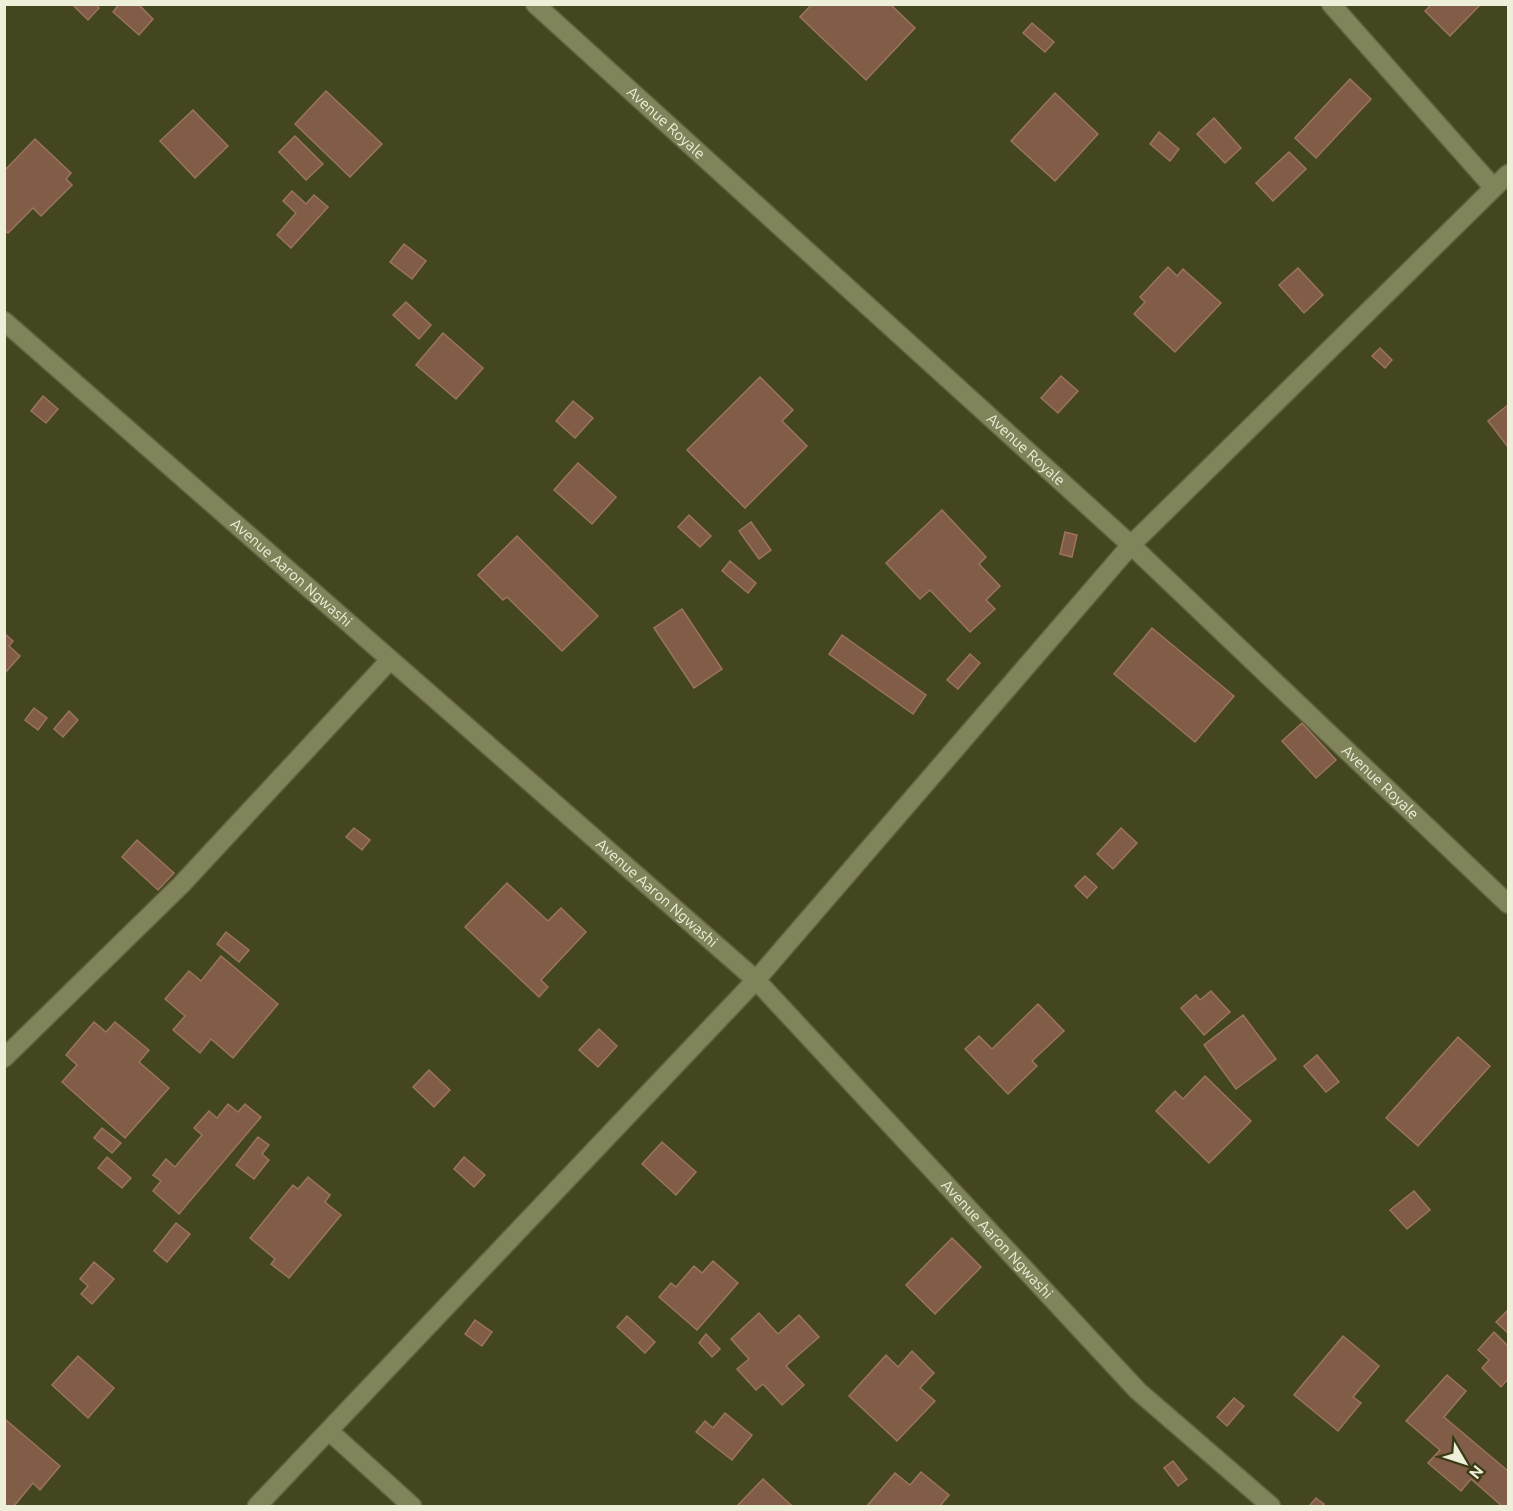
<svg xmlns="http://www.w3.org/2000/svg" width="1513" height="1511" font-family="Ubuntu,sans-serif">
	<rect width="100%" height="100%" fill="#44461f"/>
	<!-- building -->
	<g fill="#815d47" stroke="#9a745e" stroke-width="1.5">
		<polygon points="72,4 96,4 99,8 88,20"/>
		<polygon points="119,4 138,4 153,19 139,35 113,12"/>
		<polygon points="812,4 890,4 915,28 866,80 800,17"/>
		<polygon points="1432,4 1477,4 1479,6 1450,36 1425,11"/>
		<polygon points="1032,23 1054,42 1045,52 1023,33"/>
		<polygon points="1350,79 1371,99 1316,158 1295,138"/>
		<polygon points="326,91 382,144 350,177 295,124"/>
		<polygon points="1055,93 1098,134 1055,181 1011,141"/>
		<polygon points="193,110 228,146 195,178 160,141"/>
		<polygon points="1214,118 1241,148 1225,163 1197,134"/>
		<polygon points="1159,132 1179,149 1170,161 1150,144"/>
		<polygon points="295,136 323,164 306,180 279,152"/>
		<polygon points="35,139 71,173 66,179 72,185 41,216 33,208 8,233 4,230 4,171"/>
		<polygon points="1289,152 1306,169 1273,201 1256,183"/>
		<polygon points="292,191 306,204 314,195 328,207 291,248 277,235 296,213 283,201"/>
		<polygon points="404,244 426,261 412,279 390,262"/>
		<polygon points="1168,267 1177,276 1183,269 1221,303 1175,352 1134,314 1145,302 1140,297"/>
		<polygon points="1298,268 1323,295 1304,313 1279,285"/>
		<polygon points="406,302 431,325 419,339 393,315"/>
		<polygon points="443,333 483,368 456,399 416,365"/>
		<polygon points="1380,348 1392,360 1385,368 1372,356"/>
		<polygon points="1061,376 1078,391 1058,413 1041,398"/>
		<polygon points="760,377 793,410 782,421 807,446 745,508 687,450"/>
		<polygon points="43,396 58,409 46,423 31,411"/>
		<polygon points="573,401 593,418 575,438 556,421"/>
		<polygon points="1508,405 1508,447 1488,421"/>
		<polygon points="578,463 616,497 592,524 554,490"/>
		<polygon points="942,510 986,557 979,564 1000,586 986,600 995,609 970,632 930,590 920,599 886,563"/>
		<polygon points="689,515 711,536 700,547 678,527"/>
		<polygon points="751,522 771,550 759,559 739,531"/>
		<polygon points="1065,532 1077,535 1072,557 1060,554"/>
		<polygon points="517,536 598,616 562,651 507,597 503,600 478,575"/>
		<polygon points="730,561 756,583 748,593 722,571"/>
		<polygon points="682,609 722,669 694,688 654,628"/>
		<polygon points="1152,628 1234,696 1195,742 1114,674"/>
		<polygon points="4,633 13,641 9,646 20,656 4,674"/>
		<polygon points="842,635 926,695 913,714 829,654"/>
		<polygon points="970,654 980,663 958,689 947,680"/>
		<polygon points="34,708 47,718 38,730 25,720"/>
		<polygon points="69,711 78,720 63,737 54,729"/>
		<polygon points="1302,723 1336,760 1316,778 1282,741"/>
		<polygon points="354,828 370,840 362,850 346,837"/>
		<polygon points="1121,828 1137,843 1113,869 1097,854"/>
		<polygon points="137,840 174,873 158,890 122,857"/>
		<polygon points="1085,876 1097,887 1087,898 1075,886"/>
		<polygon points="507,883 548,921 561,908 586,932 541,980 548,987 539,997 465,927"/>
		<polygon points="226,932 249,950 239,962 217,944"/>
		<polygon points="221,956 278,1004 233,1058 211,1039 200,1053 173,1030 185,1016 165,999 189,971 201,981"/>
		<polygon points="1211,991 1230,1012 1204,1035 1181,1008 1196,995 1200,1000"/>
		<polygon points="1038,1004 1064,1031 1032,1061 1037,1066 1008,1094 965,1049 979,1036 992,1049"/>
		<polygon points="1243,1015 1276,1059 1236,1089 1204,1045"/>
		<polygon points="94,1022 106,1032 115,1022 149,1050 139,1062 169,1088 125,1138 62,1082 77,1065 66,1055"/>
		<polygon points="599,1029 617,1046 598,1067 579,1050"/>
		<polygon points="1458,1037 1490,1066 1418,1146 1386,1118"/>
		<polygon points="1317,1055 1339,1082 1326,1092 1304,1066"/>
		<polygon points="429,1070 450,1090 434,1107 413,1087"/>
		<polygon points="1205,1076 1251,1121 1209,1163 1156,1111 1175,1091 1183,1099"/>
		<polygon points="228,1104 238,1112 245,1104 261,1117 179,1214 153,1191 161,1181 153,1175 166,1159 175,1167 202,1135 194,1128 209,1111 217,1118"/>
		<polygon points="102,1128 121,1143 112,1153 94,1138"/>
		<polygon points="258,1137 269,1145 262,1154 269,1160 254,1179 236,1165"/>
		<polygon points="662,1142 696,1172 676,1195 642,1164"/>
		<polygon points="107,1157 131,1178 122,1188 98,1168"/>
		<polygon points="464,1157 485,1175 474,1187 454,1169"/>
		<polygon points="308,1177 330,1195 325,1202 341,1215 289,1278 271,1264 275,1259 250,1238 293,1185 298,1189"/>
		<polygon points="1414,1191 1430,1210 1407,1229 1390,1210"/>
		<polygon points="176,1223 190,1234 167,1262 154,1251"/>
		<polygon points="952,1238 981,1267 935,1314 906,1285"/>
		<polygon points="713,1261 738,1283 697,1330 659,1297 671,1283 676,1287 694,1266 702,1273"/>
		<polygon points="94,1262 114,1279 92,1304 81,1294 88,1286 80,1279"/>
		<polygon points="1507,1311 1508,1312 1508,1333 1496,1322"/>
		<polygon points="759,1313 778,1334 799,1315 819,1337 786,1366 804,1385 782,1405 763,1384 756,1390 737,1369 749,1359 731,1339"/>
		<polygon points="627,1316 655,1342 645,1353 617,1327"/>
		<polygon points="475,1320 492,1332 482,1346 465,1334"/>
		<polygon points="1494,1332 1508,1346 1508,1379 1501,1387 1482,1368 1489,1360 1478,1350"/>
		<polygon points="706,1334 720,1349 712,1357 699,1343"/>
		<polygon points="1343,1336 1379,1366 1353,1397 1361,1403 1338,1431 1294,1395"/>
		<polygon points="912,1351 934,1373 920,1388 935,1401 897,1441 849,1396 886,1355 898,1367"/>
		<polygon points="78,1356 114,1388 88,1418 52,1385"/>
		<polygon points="1447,1375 1466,1391 1444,1417 1508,1471 1508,1506 1502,1506 1471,1479 1461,1491 1428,1463 1440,1450 1406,1421"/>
		<polygon points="1234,1398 1244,1406 1227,1426 1217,1417"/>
		<polygon points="725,1413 752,1435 732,1460 696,1432 705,1421 713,1428"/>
		<polygon points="6,1420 60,1466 40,1490 33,1483 14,1506 4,1506 4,1422"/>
		<polygon points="1173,1461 1187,1479 1178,1486 1164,1468"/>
		<polygon points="921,1472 949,1495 940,1506 867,1506 895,1473 910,1485"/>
		<polygon points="763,1479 792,1506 737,1506"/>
		<polygon points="1316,1498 1324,1504 1322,1506 1309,1506"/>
	</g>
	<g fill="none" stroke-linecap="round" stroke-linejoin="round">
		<defs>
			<g id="minor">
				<path id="s1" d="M535,4L1131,545L1508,904"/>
				<polyline points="1331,4 1493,187"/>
				<path id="s2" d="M4,321L756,980L1138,1391L1271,1506"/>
				<polyline points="4,1058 181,885 390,660"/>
				<polyline points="329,1431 412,1506"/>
				<polyline points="257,1506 756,980 1131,545 1508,174"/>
			</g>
		</defs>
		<!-- minor casing -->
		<use href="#minor" stroke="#61633f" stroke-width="21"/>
		<!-- minor -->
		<use href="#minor" stroke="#81845b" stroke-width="18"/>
	</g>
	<g text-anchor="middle" stroke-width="5" stroke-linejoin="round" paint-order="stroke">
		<!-- street labels -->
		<g font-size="15" fill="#edefd9" stroke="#3a3b14">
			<text dy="5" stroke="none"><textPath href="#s1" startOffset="177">Avenue Royale</textPath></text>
			<text dy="5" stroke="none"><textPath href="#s1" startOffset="663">Avenue Royale</textPath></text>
			<text dy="5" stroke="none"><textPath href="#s2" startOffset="382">Avenue Aaron Ngwashi</textPath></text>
			<text dy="5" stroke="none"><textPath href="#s1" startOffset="1149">Avenue Royale</textPath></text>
			<text dy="5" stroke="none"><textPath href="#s2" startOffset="868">Avenue Aaron Ngwashi</textPath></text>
			<text dy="5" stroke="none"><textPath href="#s2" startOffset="1354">Avenue Aaron Ngwashi</textPath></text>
		</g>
	</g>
	<!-- border -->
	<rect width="1513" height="1511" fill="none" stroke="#edefd9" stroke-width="12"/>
	<!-- north arrow -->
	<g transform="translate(1465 1463) rotate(129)" stroke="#3a3b14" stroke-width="4.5" paint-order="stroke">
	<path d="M0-4.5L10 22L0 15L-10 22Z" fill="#edefd9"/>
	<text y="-9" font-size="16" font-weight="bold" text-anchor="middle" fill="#edefd9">N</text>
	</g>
</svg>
